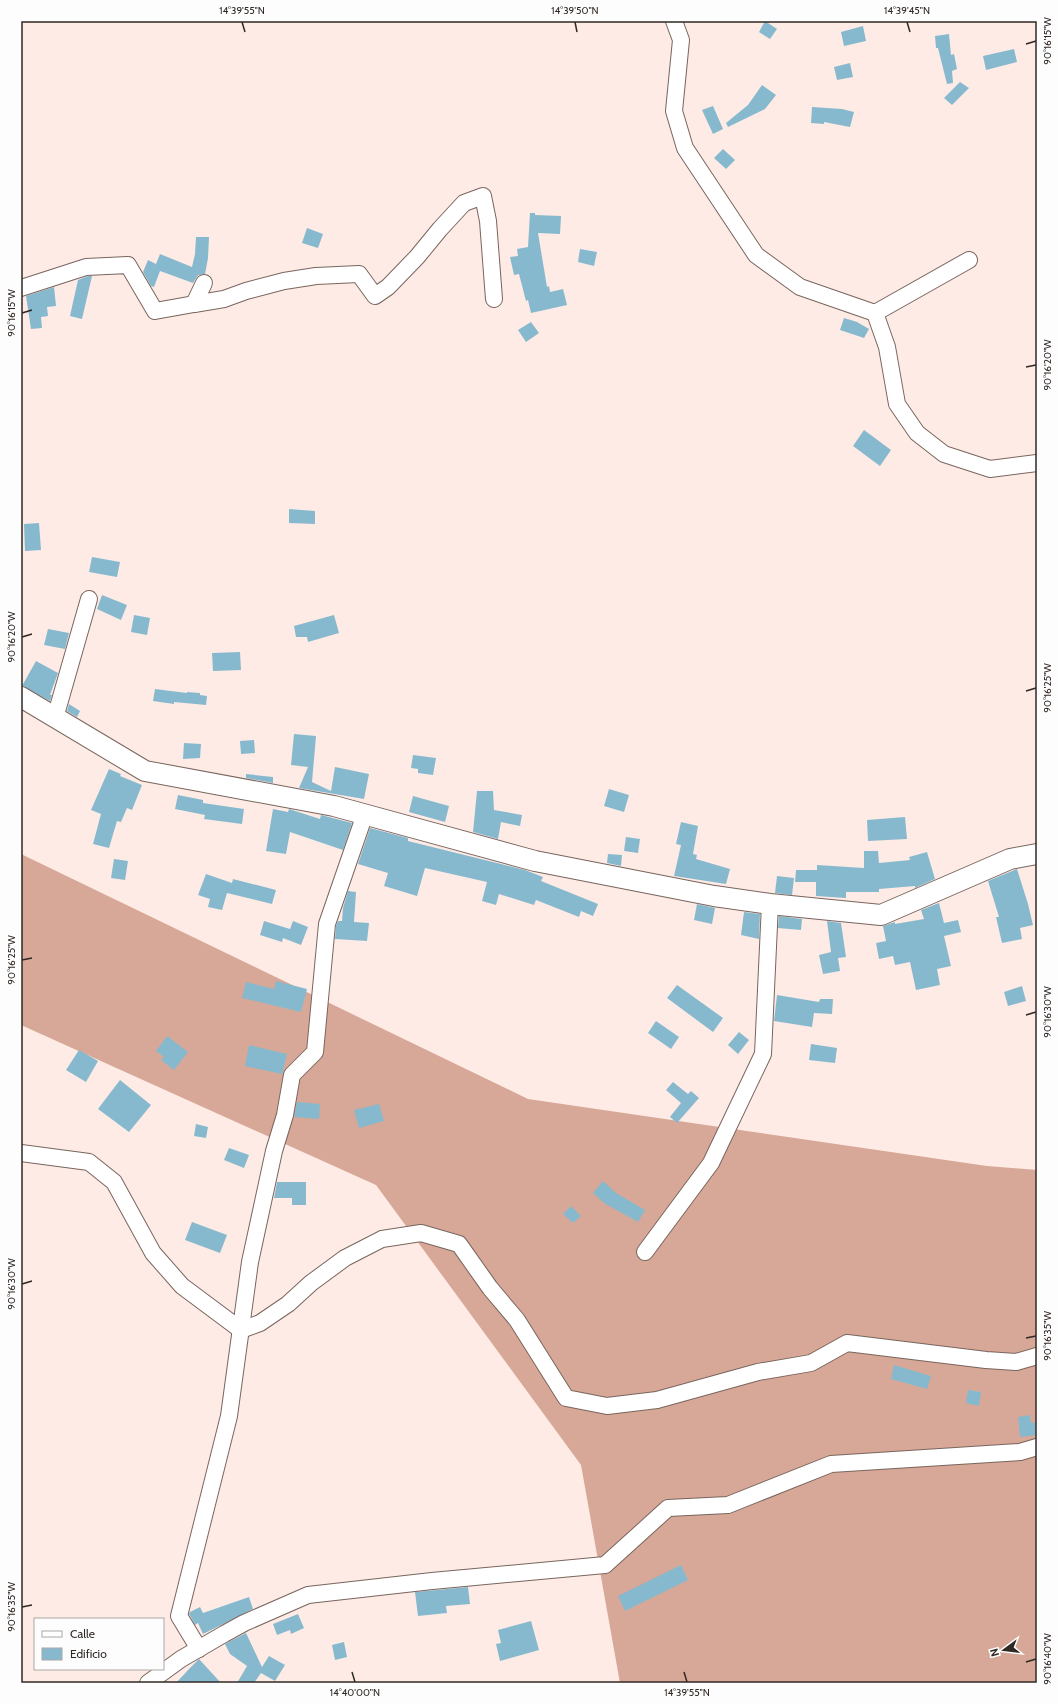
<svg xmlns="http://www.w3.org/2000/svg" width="1058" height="1704" font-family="Cabin,sans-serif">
	<rect width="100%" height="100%" fill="#feebe5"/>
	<!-- forest -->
	<polygon fill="#d7a897" points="21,854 528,1099 987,1166 1037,1170 1037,1683 620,1683 581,1465 376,1185 21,1025"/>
	<!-- building -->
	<g fill="#87b9ce">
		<polygon points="765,21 777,29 770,39 759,32"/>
		<polygon points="863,26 866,41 844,46 841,32"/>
		<polygon points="949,34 951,55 954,54 957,69 952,71 953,83 947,84 938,48 936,48 935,36"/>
		<polygon points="1014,49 1017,62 986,70 983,56"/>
		<polygon points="850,63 853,77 837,80 834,67"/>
		<polygon points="960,82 969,88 952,105 944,98"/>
		<polygon points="762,85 776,95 765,109 728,127 726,123 748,105"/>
		<polygon points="713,106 723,129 713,134 702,110"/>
		<polygon points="812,107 842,109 854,112 850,127 824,122 824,124 811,123"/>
		<polygon points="723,149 735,160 726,169 714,158"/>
		<polygon points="530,213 535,213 535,215 561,216 560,234 538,233 547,287 549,286 550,292 563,289 567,305 531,313 528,300 526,301 519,274 514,275 510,257 518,256 517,249 528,247"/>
		<polygon points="307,228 323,234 318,248 302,243"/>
		<polygon points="196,237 209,237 208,258 205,274 198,275 193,283 160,271 154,287 151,286 143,272 148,260 156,264 160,254 192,267 195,254"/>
		<polygon points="580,249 597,252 594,266 578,262"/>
		<polygon points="88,276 92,276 82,319 70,316 78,280"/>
		<polygon points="54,287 56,306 47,307 48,316 41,317 42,328 31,329 26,296"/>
		<polygon points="844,318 857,322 869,329 864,338 840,330"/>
		<polygon points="531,322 539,333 526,342 518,330"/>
		<polygon points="864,430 891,450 880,466 853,446"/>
		<polygon points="289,509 315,511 315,524 289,523"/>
		<polygon points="39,523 41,550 25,551 24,524"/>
		<polygon points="92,557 120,562 117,577 89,572"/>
		<polygon points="102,595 127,605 121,620 97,609"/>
		<polygon points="134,615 150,618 147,635 131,632"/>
		<polygon points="334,615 339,633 308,642 307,637 296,637 294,626"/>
		<polygon points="48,629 69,633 65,649 44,645"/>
		<polygon points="240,652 241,670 213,671 212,653"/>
		<polygon points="36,661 58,673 50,695 52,695 50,701 22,686"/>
		<polygon points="155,689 187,693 187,692 200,693 200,695 207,696 206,705 174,702 174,704 153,701"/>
		<polygon points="69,704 80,711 77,717 67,711"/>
		<polygon points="294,734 316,736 312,782 331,791 335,767 369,774 364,799 299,788 308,767 291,765"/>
		<polygon points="254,740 255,753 241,754 240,741"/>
		<polygon points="184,743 201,744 200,758 183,759"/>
		<polygon points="413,755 436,758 433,775 418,773 418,769 411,768"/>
		<polygon points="109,769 121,774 120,776 142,785 132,810 127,808 121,822 117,821 109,848 93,844 101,814 91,810"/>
		<polygon points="246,774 273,777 273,783 246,778"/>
		<polygon points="609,789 629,795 624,812 604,806"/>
		<polygon points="477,791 493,791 494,810 522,815 520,826 501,822 498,839 473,832"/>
		<polygon points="178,795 203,800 203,803 244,809 242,824 204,819 205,815 175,809"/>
		<polygon points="413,796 449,806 445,822 409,812"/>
		<polygon points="273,809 288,812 289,809 320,819 321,815 352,823 343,850 290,832 286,854 266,851"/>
		<polygon points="905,817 907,839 868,841 867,820"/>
		<polygon points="681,822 698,826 693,854 697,855 696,859 730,869 726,884 674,876 681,845 676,844"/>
		<polygon points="370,828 408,838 408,841 525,870 543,877 541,881 598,904 593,916 581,911 579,917 536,900 534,905 499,894 496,905 482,901 487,882 425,868 417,896 384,886 388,873 358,864"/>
		<polygon points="626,837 640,839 638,853 624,851"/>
		<polygon points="864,851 878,851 879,863 910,860 909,857 927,852 935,879 915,888 915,886 879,889 879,892 846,892 846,898 816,896 816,882 795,882 796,870 817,870 817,865 864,868"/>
		<polygon points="608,854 622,855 621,866 607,863"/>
		<polygon points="114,859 128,861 125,880 111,878"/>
		<polygon points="1017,869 1028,904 1033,925 1020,928 1022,939 1002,943 996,917 999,917 988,881"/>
		<polygon points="206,874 232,883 233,879 276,890 272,904 227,893 222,910 208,907 210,899 198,895"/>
		<polygon points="777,876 794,878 792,895 775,893"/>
		<polygon points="348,891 356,892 354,922 369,923 367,941 335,939 336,926 338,921 342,921 343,908"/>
		<polygon points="939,903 944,923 958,920 961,932 944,936 951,966 937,969 940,985 916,990 910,962 895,965 893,956 879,959 876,943 886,941 883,926 895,922 895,924 924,919 921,910"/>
		<polygon points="697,904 715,908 712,924 694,920"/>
		<polygon points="744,912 760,914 759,939 741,935"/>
		<polygon points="779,916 802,919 801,930 778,928"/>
		<polygon points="264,921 290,929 293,921 308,927 301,945 283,938 282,942 260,935"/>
		<polygon points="827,921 841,923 846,957 838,958 840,971 823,974 819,955 831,952"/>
		<polygon points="276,981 307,989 301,1012 242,998 246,982 274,989"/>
		<polygon points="677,985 723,1018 713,1032 667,998"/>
		<polygon points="1022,986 1026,1001 1008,1006 1004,992"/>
		<polygon points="777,995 819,1002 820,999 833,999 832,1014 814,1013 812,1027 774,1021"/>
		<polygon points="656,1021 679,1037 671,1049 648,1033"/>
		<polygon points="739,1032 749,1040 738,1054 728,1045"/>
		<polygon points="167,1036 188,1052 174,1070 161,1060 164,1057 156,1051"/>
		<polygon points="811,1044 837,1048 835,1063 809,1060"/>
		<polygon points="249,1045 287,1054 282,1074 245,1066"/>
		<polygon points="79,1050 98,1061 86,1082 66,1070"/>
		<polygon points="120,1080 151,1105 129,1132 98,1109"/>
		<polygon points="673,1082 688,1094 691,1091 699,1098 677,1123 670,1117 681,1103 666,1090"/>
		<polygon points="297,1102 320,1104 319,1119 294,1117"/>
		<polygon points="379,1104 384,1121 359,1128 354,1110"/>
		<polygon points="196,1124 208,1127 206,1138 194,1136"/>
		<polygon points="229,1148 249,1155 244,1168 224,1160"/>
		<polygon points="603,1181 616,1193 645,1210 638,1222 604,1203 593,1193"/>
		<polygon points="277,1182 306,1182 306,1205 292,1205 292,1198 274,1198"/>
		<polygon points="571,1206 581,1216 573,1223 563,1214"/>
		<polygon points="192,1222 227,1235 220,1253 185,1240"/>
		<polygon points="894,1365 931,1376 927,1389 891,1379"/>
		<polygon points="968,1390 981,1392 979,1406 966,1403"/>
		<polygon points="1030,1415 1031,1423 1037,1422 1037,1435 1020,1437 1018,1417"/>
		<polygon points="681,1565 688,1580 625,1611 618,1596"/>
		<polygon points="468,1587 470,1604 446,1606 447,1613 418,1616 415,1592"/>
		<polygon points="249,1597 253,1609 203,1634 198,1623 195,1625 189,1614 190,1612 200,1607 203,1613"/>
		<polygon points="298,1614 304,1628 291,1634 290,1630 277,1635 273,1624"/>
		<polygon points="531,1621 539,1650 500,1661 496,1644 501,1643 498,1630"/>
		<polygon points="246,1633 262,1667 269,1656 285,1665 275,1681 261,1673 254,1683 237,1683 247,1666 230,1654 225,1644"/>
		<polygon points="344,1642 347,1657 335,1660 332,1645"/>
		<polygon points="199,1659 221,1683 176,1683 189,1669"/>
	</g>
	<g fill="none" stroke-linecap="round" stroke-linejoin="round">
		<defs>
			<g id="minor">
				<polyline points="674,21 681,40 674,111 685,148 756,255 800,287 875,313 887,347 897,404 917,433 944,454 990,469 1037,463"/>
				<polyline points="21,288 86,267 128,265 155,311 194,304 204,283"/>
				<polyline points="194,304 224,299 246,291 284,281 316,276 359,274 375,296 388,287 417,257 440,229 464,203 483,196 488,221 494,299"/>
				<polyline points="875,313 969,260"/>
				<polyline points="55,718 89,599"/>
				<polyline points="21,1153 89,1162 114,1182 153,1253 182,1286 241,1330 260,1323 288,1304 311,1283 345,1258 382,1239 421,1233 459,1244 490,1288 517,1320 566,1398 607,1406 657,1400 758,1372 811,1363 847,1343 986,1360 1016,1362 1037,1356"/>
				<polyline points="645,1252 711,1163 763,1054 770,904"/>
				<polyline points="199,1649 179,1616 229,1416 250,1262 274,1151 285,1115 292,1075 315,1052 327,924 365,814"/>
				<polyline points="148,1683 181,1659 224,1634 244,1623 308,1595 432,1581 605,1565 668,1508 728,1505 831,1464 1020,1452 1037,1447"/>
			</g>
			<polyline id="tertiary" points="21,697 145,771 334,806 535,861 714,896 770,904 881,915 1010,859 1037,854"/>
		</defs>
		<!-- minor casing -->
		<use href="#minor" stroke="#79655e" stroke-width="18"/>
		<!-- tertiary casing -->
		<use href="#tertiary" stroke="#79655e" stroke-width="22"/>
		<!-- minor -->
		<use href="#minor" stroke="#fff" stroke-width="16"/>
		<!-- tertiary -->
		<use href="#tertiary" stroke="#fff" stroke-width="20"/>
	</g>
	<!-- ticks -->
	<path fill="none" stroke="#302824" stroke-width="1.5" d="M242,22L245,32M575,22L577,32M907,22L910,32M1026,44L1036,41M22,313L32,310M1026,367L1036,365M22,637L32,634M1026,691L1036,688M22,960L32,958M1026,1015L1036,1012M22,1284L32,1281M1026,1338L1036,1336M22,1607L32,1605M1026,1662L1036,1659M352,1672L355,1682M684,1672L687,1682"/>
	<!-- border -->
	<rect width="1058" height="1704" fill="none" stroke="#fdfdfd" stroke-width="44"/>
	<!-- legend -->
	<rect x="34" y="1618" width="130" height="52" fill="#fdfdfd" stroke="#aba8a6"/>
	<rect x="42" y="1631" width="20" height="6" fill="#ffffff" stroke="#aba8a6"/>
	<text x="70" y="1638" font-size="12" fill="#302824">Calle</text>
	<rect x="42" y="1648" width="20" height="12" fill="#87b9ce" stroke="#aba8a6"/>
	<text x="70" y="1658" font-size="12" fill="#302824">Edificio</text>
	<!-- north arrow -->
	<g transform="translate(1004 1650) rotate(255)" stroke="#fdfdfd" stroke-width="3" paint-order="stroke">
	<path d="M0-3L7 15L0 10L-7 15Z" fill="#302824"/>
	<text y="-6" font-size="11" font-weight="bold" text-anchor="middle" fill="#302824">N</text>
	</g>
	<rect x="22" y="22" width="1014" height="1660" fill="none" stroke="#302824" stroke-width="1.5"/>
	<g font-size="10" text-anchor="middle" fill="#302824">
		<text x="242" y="14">14°39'55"N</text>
		<text x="575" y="14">14°39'50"N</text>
		<text x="907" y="14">14°39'45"N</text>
		<text transform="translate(1047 41) rotate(-90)" y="4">90°16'15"W</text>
		<text transform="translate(11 313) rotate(-90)" y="4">90°16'15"W</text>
		<text transform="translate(1047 365) rotate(-90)" y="4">90°16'20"W</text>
		<text transform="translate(11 637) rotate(-90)" y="4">90°16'20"W</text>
		<text transform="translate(1047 688) rotate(-90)" y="4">90°16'25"W</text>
		<text transform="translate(11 960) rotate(-90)" y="4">90°16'25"W</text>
		<text transform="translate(1047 1012) rotate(-90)" y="4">90°16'30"W</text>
		<text transform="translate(11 1284) rotate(-90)" y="4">90°16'30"W</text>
		<text transform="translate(1047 1336) rotate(-90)" y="4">90°16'35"W</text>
		<text transform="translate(11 1607) rotate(-90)" y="4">90°16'35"W</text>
		<text transform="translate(1047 1659) rotate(-90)" y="4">90°16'40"W</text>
		<text x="355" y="1696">14°40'00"N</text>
		<text x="687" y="1696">14°39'55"N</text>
	</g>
</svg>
